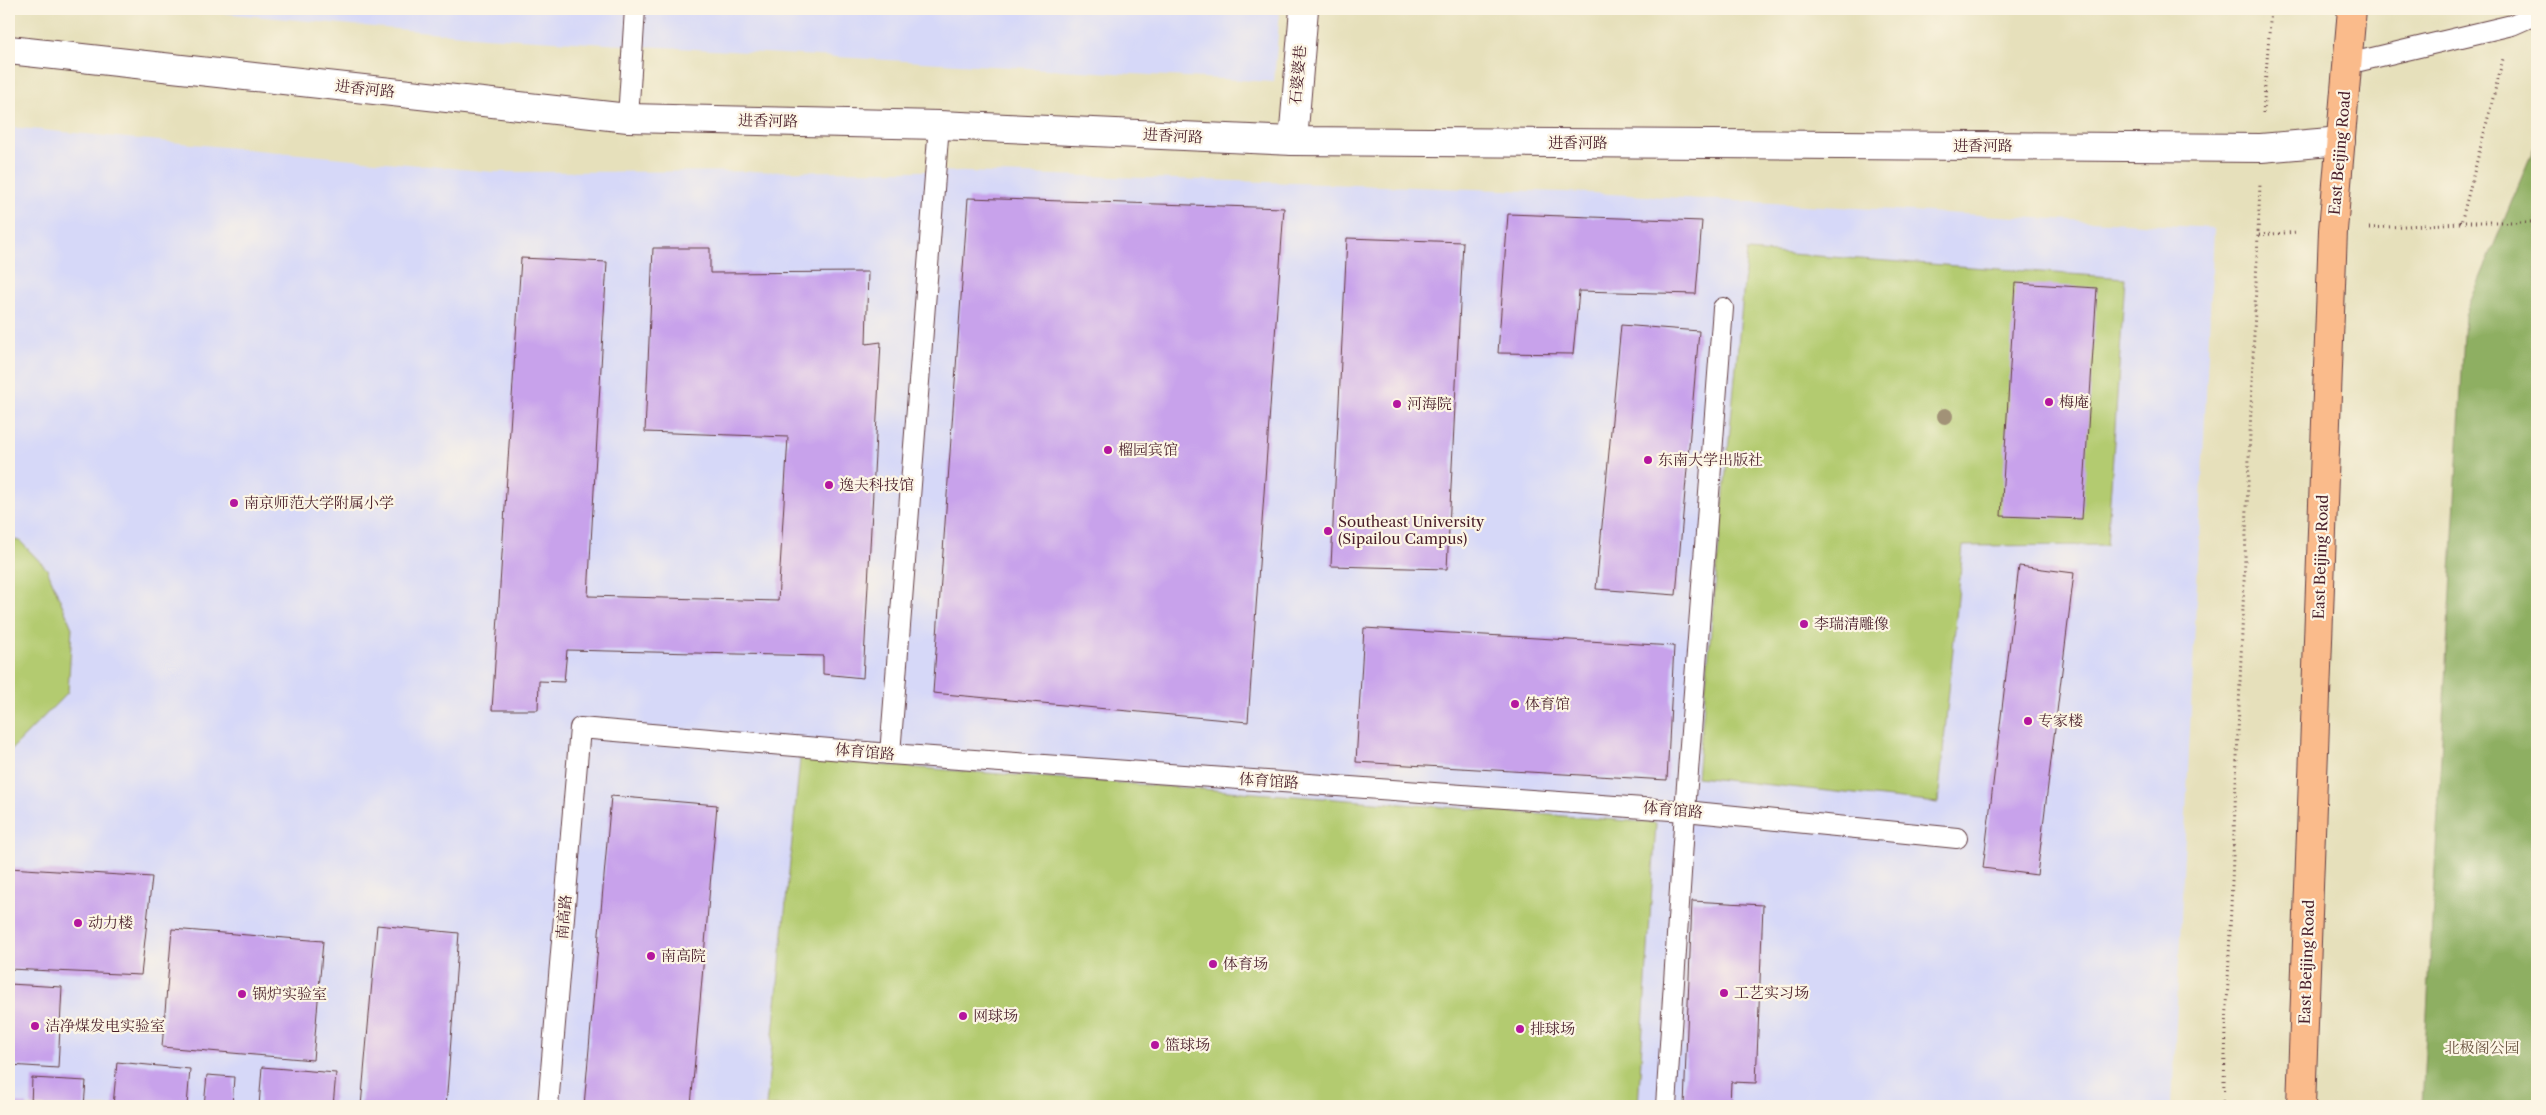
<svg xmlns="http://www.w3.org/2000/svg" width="2546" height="1115" font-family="'Libre Caslon Text','Noto Serif SC',serif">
	<rect width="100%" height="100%" fill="#fcf5e5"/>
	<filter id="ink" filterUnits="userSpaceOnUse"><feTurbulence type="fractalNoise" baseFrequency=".02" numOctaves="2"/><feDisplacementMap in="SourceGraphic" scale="10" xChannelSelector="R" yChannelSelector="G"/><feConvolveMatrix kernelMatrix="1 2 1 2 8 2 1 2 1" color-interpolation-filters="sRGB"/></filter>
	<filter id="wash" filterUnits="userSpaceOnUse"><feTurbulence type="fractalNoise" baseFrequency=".0096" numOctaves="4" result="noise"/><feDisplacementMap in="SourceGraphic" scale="20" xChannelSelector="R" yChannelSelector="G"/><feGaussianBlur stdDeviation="1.12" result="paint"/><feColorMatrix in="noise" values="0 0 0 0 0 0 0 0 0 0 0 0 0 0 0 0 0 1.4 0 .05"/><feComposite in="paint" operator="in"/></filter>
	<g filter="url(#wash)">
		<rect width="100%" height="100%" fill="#e6e0bb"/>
		<!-- built -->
		<g fill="#d6d8f8">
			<polygon points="177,9 1280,9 1274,82 484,37"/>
			<polygon points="9,127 494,172 936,171 1593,193 2214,228 2172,1106 9,1106"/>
		</g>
		<!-- green -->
		<g fill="#b3cb6f" stroke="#7e754d">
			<polygon points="1747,251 2125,278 2107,545 1963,546 1938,803 1697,777"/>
			<polygon points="9,539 20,541 47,569 72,628 68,692 9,752"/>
			<polygon points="800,759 1656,823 1638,1106 766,1106"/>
		</g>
		<!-- forest -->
		<polygon fill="#8eaf62" stroke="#6c6746" points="2537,140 2537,1106 2422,1106 2465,315"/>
		<g id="blocks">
			<!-- building -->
			<g fill="#c8a2eb">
				<polygon points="968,198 1284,208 1248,722 933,693"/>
				<polygon points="1508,214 1702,221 1696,294 1579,291 1573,354 1498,353"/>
				<polygon points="1347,238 1463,242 1447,569 1331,566"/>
				<polygon points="653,248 710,248 710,273 868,272 866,344 881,342 863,678 823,674 823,656 567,650 564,682 539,681 538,710 492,710 521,258 607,262 588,596 778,601 788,437 645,432"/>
				<polygon points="2015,283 2097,288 2082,519 2001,516"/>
				<polygon points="1621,325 1699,331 1676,595 1596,589"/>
				<polygon points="2019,566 2074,573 2037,875 1983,868"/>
				<polygon points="1364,628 1674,646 1667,780 1356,762"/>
				<polygon points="611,796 717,805 691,1106 584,1106"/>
				<polygon points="9,868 152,877 141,975 9,969"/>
				<polygon points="1692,901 1763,905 1756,1083 1731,1082 1730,1106 1684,1106"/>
				<polygon points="377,925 459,933 446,1106 361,1106"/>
				<polygon points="172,929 323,941 313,1060 162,1047"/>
				<polygon points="9,984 62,987 58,1068 9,1065"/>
				<polygon points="117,1062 190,1069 187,1106 113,1106"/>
				<polygon points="262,1067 336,1073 333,1106 259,1106"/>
				<polygon points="207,1075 234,1077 232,1106 204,1106"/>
				<polygon points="32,1078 86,1081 84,1106 31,1106"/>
				<polygon points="9,1103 27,1104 27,1106 9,1106"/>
			</g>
		</g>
	</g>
	<g filter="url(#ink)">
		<use href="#blocks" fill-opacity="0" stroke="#613c41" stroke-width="1"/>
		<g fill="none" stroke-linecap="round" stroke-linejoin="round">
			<defs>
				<g id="service">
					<polyline points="2347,64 2512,25 2537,14"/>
					<polyline points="628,118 635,9"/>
					<polyline points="890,754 939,125"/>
					<polyline points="548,1106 580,728 890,754 1685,811 1957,838"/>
					<polyline points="1666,1106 1685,811 1723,308"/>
				</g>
				<polyline id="minor" points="1293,141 1304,9"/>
				<polyline id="tertiary" points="9,50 628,118 939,125 1293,141 2261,148 2341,141"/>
				<polyline id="primary" points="2301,1106 2333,230 2352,9"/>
			</defs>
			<!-- service casing -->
			<use href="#service" stroke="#613c41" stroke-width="22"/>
			<!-- minor casing -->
			<use href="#minor" stroke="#613c41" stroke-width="30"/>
			<!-- tertiary casing -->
			<use href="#tertiary" stroke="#613c41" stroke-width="30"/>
			<!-- primary casing -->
			<use href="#primary" stroke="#613c41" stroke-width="30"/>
			<!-- path -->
			<g stroke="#613c41" stroke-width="3" stroke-dasharray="1 4" stroke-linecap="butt">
				<polyline points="2263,113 2271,9"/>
				<polyline points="2460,222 2537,222"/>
				<polyline points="2369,228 2461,223 2503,59"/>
				<polyline points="2259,235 2298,232"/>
				<polyline points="2223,1106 2260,184"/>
			</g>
			<!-- service -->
			<use href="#service" stroke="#fff" stroke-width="20"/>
			<!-- minor -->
			<use href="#minor" stroke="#fff" stroke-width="28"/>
			<!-- tertiary -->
			<use href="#tertiary" stroke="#fff" stroke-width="28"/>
			<!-- primary -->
			<use href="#primary" stroke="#fabb8b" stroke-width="28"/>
		</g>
		<!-- trees -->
		<circle fill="#a29277" cx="1945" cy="416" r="8"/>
	</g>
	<!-- markers -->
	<g fill="#b5179e" stroke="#fcf5e5" stroke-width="2">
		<circle cx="2049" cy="402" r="5"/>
		<circle cx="1397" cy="404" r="5"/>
		<circle cx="1108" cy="450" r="5"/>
		<circle cx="1648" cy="460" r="5"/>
		<circle cx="829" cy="485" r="5"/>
		<circle cx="234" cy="503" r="5"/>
		<circle cx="1328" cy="531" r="5"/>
		<circle cx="1804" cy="624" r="5"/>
		<circle cx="1515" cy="704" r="5"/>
		<circle cx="2028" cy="721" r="5"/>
		<circle cx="78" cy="923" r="5"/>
		<circle cx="651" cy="956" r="5"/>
		<circle cx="1213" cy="964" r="5"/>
		<circle cx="1724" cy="993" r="5"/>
		<circle cx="242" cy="994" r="5"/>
		<circle cx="963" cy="1016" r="5"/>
		<circle cx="35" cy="1026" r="5"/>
		<circle cx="1520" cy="1029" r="5"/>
		<circle cx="1155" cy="1045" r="5"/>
	</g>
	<g text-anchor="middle" stroke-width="4.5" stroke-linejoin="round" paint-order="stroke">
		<!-- street labels -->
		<g font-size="15" fill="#4a1f2b" stroke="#fcf5e5">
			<text transform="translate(1298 75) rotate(-85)" y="5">石婆婆巷</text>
			<text transform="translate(365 89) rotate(6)" y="5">进香河路</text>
			<text transform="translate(768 121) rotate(1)" y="5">进香河路</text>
			<text transform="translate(1173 136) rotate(3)" y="5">进香河路</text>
			<text x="1578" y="148">进香河路</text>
			<text x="1983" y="151">进香河路</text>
			<text transform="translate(2340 153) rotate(-85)" y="5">East Beijing Road</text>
			<text transform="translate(2321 557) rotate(-88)" y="5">East Beijing Road</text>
			<text transform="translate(865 752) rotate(5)" y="5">体育馆路</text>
			<text transform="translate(1269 781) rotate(4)" y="5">体育馆路</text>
			<text transform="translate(1673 810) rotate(5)" y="5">体育馆路</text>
			<text transform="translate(564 917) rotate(-85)" y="5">南高路</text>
			<text transform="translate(2307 962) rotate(-88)" y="5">East Beijing Road</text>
		</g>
		<!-- poi labels -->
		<g font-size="15" fill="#4a1f2b" stroke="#fcf5e5" text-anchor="start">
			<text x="2059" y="407">梅庵</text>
			<text x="1407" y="409">河海院</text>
			<text x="1118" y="455">榴园宾馆</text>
			<text x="1658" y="465">东南大学出版社</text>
			<text x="839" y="490">逸夫科技馆</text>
			<text x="244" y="508">南京师范大学附属小学</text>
			<text x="1338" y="527">Southeast University<tspan x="1338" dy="17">(Sipailou Campus)</tspan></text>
			<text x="1814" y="629">李瑞清雕像</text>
			<text x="1525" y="709">体育馆</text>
			<text x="2038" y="726">专家楼</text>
			<text x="88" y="928">动力楼</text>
			<text x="661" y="961">南高院</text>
			<text x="1223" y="969">体育场</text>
			<text x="1734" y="998">工艺实习场</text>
			<text x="252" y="999">锅炉实验室</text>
			<text x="973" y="1021">网球场</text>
			<text x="45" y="1031">洁净煤发电实验室</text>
			<text x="1530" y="1034">排球场</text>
			<text x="1165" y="1050">篮球场</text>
		</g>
		<!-- park labels -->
		<g font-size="15" fill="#6a533f" stroke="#fcf5e5">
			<text x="2482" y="1053">北极阁公园</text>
		</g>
	</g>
	<!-- margin -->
	<rect width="2546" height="1115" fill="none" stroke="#fcf5e5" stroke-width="30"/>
</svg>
